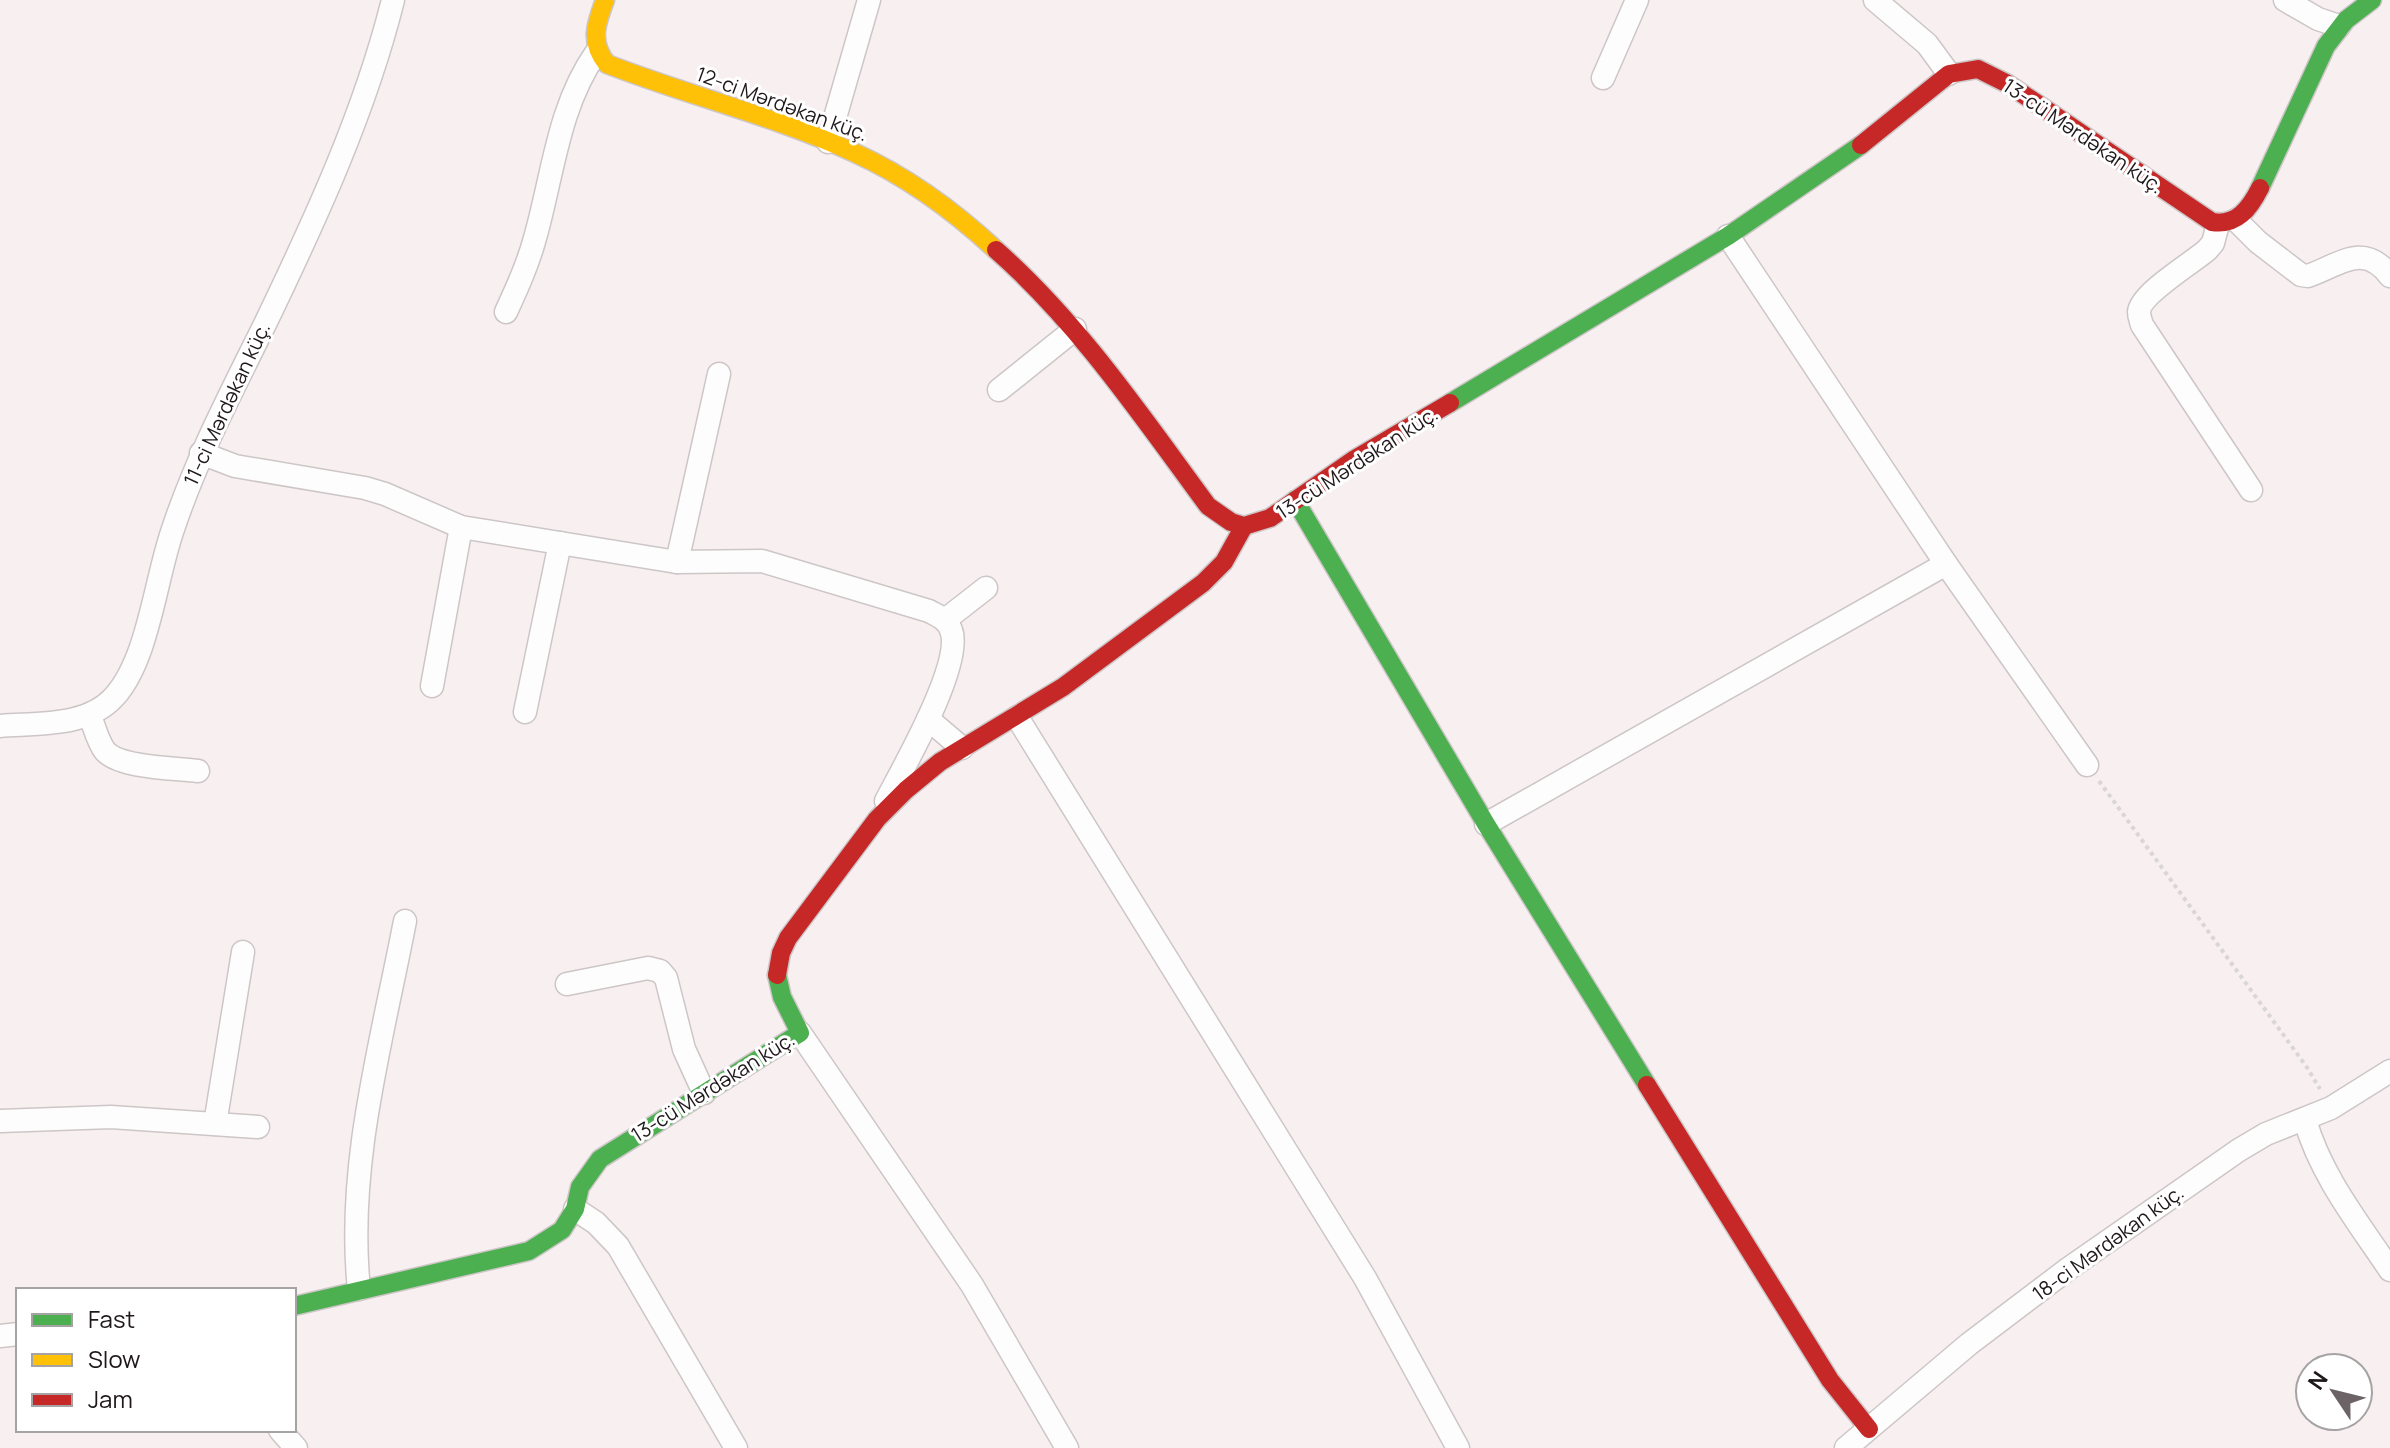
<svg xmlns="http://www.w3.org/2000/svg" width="2390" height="1448" font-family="Manrope,sans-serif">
	<rect width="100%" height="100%" fill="#f8eff1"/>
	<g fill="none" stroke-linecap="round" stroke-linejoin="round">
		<defs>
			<g id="street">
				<polyline points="1875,0 1927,44 1949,74"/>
				<polyline points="2285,0 2318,19 2339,26"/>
				<polyline points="1603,78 1637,0"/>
				<polyline points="828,142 869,0"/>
				<path d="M2236,220L2258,242L2301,275L2308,276C2341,264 2364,242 2390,276"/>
				<path d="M2218,224L2213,243L2207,250C2192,263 2140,294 2139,312C2139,317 2141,321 2142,325L2251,490"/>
				<polyline points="1728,236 1946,564 2087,765"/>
				<path d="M506,312C517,288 528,264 535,238C553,175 558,107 596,53"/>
				<polyline points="999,390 1075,329"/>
				<path d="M201,453L235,466L365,488L385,494L461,527L677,562L762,561L929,611C938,616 947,619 951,630C964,663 903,768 886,801"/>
				<polyline points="677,562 719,374"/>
				<polyline points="945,620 986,588"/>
				<polyline points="432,686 461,527"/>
				<polyline points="525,712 560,543"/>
				<path d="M90,716C94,726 98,742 105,751C120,768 175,768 198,771"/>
				<polyline points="1017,717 1365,1278 1458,1448"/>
				<polyline points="928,719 962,748"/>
				<path d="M0,726C38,723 87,727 114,697C148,660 155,582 172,532C196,459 232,391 266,322C316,218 365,112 393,0"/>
				<polyline points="1486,824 1946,564"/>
				<polyline points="567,984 648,968 660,971 666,978 684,1049 704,1093"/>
				<polyline points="800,1033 972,1285 1067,1448"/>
				<path d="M2305,1120C2321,1176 2358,1222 2390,1270"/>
				<polyline points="0,1121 111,1117 258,1127"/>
				<polyline points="215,1124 243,952"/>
				<polyline points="575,1209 596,1223 618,1246 736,1448"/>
				<path d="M359,1289C346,1166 382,1041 405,921"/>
				<polyline points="0,1336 18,1334"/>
				<polyline points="280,1430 296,1448"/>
				<polyline points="1846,1448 1969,1344 2068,1269 2239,1150 2266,1134 2331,1108 2390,1071"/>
			</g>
			<g id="fast">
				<polyline points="2260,188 2326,46 2346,20 2372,0"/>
				<polyline points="1450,403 1728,236 1861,145"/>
				<polyline points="1295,500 1486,824 1647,1085"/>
				<polyline points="294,1306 529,1251 562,1230 575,1209 580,1187 600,1159 800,1033 782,997 777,975"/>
			</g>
			<path id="slow" d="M605,0C596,24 589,42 607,64C689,96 775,116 855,153C908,177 954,211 996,250"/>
			<g id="jam">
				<path d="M1861,145L1949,74L1978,69L2008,84L2212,222C2237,226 2250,208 2260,188"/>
				<path d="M996,250C1079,323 1143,418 1208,506L1231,522L1244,526L1270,518L1355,459L1450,403"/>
				<polyline points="777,975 781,953 788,938 877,819 906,790 940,762 1063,687 1203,583 1224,562 1244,526"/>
				<polyline points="1647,1085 1830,1380 1869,1429"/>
			</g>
		</defs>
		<!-- street casing -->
		<use href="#street" stroke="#cdc6c7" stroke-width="25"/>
		<!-- fast casing -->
		<use href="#fast" stroke="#cdc6c7" stroke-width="21"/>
		<!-- slow casing -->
		<use href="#slow" stroke="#cdc6c7" stroke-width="21"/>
		<!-- jam casing -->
		<use href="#jam" stroke="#cdc6c7" stroke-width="21"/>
		<!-- path -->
		<polyline stroke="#d9d6d8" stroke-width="4" stroke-dasharray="4 4" stroke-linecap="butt" points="2099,781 2306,1066 2320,1089"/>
		<!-- street -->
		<use href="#street" stroke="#fefdfd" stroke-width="22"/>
		<!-- fast -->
		<use href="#fast" stroke="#4caf50" stroke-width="18"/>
		<!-- slow -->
		<use href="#slow" stroke="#ffc107" stroke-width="18"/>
		<!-- jam -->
		<use href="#jam" stroke="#c62828" stroke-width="18"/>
	</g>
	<g text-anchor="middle" stroke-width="6" stroke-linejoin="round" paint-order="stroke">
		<!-- street labels -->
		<g font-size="20" fill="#1f181a" stroke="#fff">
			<text transform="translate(782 104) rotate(20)" y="7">12-ci Mərdəkan küç.</text>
			<text transform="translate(2083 136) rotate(34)" y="7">13-cü Mərdəkan küç.</text>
			<text transform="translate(227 404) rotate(-65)" y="7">11-ci Mərdəkan küç.</text>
			<text transform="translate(1357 463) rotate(-33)" y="7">13-cü Mərdəkan küç.</text>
			<text transform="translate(713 1087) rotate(-32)" y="7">13-cü Mərdəkan küç.</text>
			<text transform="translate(2108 1243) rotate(-36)" y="7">18-ci Mərdəkan küç.</text>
		</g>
	</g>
	<!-- legend -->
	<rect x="16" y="1288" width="280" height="144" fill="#ffffff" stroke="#a5a3a3" stroke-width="2"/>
	<rect x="32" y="1314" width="40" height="12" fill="#4caf50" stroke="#a5a3a3" stroke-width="2"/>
	<text x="88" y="1328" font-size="24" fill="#1f181a">Fast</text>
	<rect x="32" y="1354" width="40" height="12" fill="#ffc107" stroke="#a5a3a3" stroke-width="2"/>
	<text x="88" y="1368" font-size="24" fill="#1f181a">Slow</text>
	<rect x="32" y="1394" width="40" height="12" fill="#c62828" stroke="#a5a3a3" stroke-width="2"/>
	<text x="88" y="1408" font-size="24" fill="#1f181a">Jam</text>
	<!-- north arrow -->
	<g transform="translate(2334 1392) rotate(305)"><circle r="38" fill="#ffffff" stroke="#a5a3a3" stroke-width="2"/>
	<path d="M0-6L14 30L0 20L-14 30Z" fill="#6b6365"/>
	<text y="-12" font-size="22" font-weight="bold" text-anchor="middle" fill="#1f181a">N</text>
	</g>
</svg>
